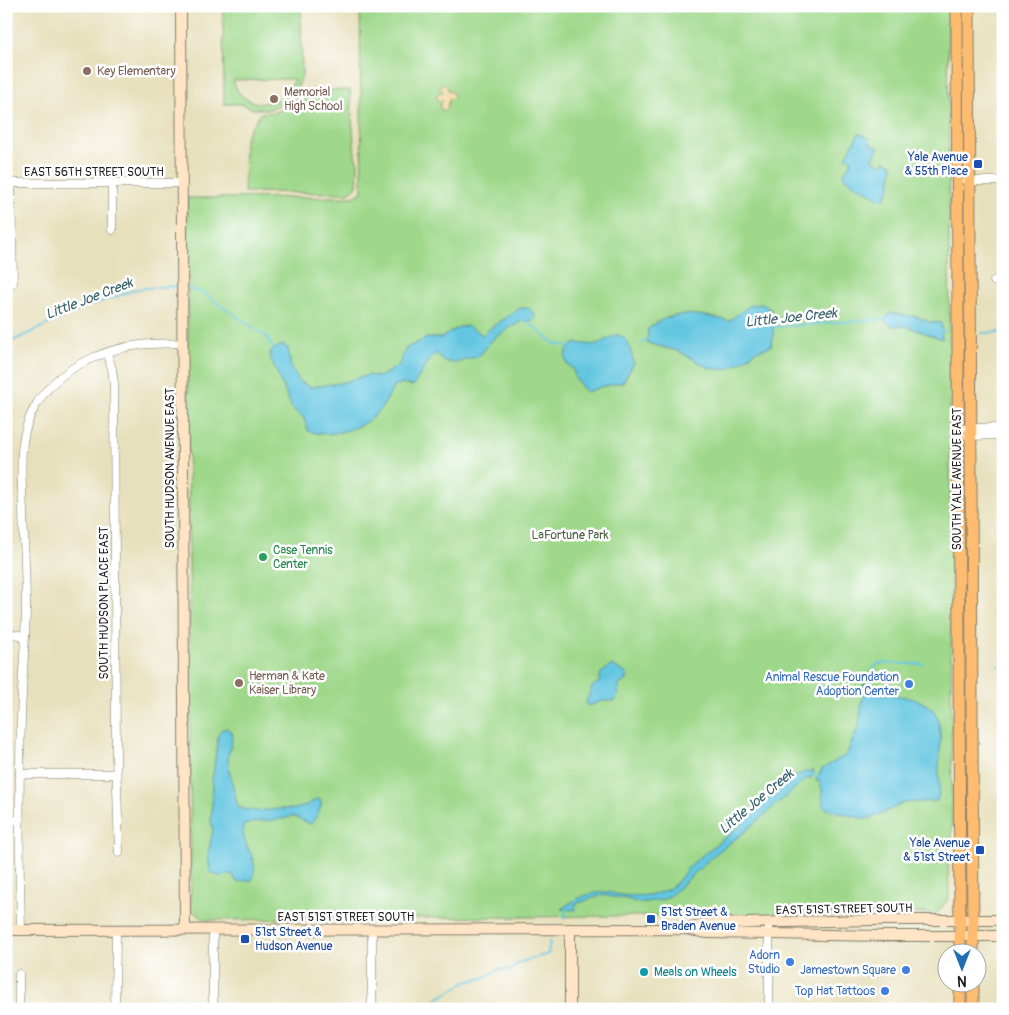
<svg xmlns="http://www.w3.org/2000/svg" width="1009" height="1015" font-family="Pangolin,sans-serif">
	<rect width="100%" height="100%" fill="#fff"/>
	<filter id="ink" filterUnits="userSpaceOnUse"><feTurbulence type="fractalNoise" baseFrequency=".02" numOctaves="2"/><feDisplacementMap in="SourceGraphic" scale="10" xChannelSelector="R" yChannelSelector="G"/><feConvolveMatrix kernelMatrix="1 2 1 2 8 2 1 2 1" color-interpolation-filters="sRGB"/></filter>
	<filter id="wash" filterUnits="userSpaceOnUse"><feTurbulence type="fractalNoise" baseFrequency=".0096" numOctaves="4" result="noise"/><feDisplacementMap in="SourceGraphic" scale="20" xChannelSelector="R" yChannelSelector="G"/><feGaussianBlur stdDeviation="1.12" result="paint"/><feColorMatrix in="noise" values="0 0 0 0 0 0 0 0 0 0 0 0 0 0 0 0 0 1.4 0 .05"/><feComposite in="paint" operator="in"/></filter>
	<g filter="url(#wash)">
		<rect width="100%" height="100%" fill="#e7e0bc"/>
		<!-- green -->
		<g fill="#9fd88a" stroke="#5e7a53" fill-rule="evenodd">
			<path d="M223,6H301L302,76L296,91L285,102L270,109H253L242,104H224ZM294,79C285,110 241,112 233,80Z"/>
			<polygon points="360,6 948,6 952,841 948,856 949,898 937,913 205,920 191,910 187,198 354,197 362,192"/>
			<path d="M312,90H350L355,156L358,163L357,186L349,193L244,192L245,138L250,128L261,113C266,112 273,113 278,111C292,107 296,92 312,90Z"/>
		</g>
		<!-- sand -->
		<polygon fill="#eeda9e" stroke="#857b5d" points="442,84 447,85 448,90 452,92 454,96 453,98 449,99 447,108 444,111 439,107 443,100 438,101 436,96 438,93 443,92 440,88"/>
		<!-- water -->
		<g fill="#63c6e1" stroke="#40717e">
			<polygon points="859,133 870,139 869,143 879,148 872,159 881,164 886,161 893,165 890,188 884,199 882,200 844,178 843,175 852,160 846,157"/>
			<path d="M762,304L771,310L774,335L771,346L756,351L741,362L725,370L710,368L678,351L647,343L648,329C673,308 700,314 729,321L750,305Z"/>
			<path d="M520,308H528L535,314L533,320L520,322L508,329L493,339L479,356L455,363L443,361L436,353L430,359L413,386L401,384L394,386C390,393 387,401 382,407C367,428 333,439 308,431L304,418L292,408L271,359L270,352L282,345L288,348L291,368L300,382L311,387L340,383L368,375L380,377L399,365L406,348L427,338H441L459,327L468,326L483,335C494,323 508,318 520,308Z"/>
			<polygon points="891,313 918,317 930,322 941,323 942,339 905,326 892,326 885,321 886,317"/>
			<path d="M616,335C630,335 630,353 634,363L623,382L601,387L586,392L575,378L573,369L567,364L565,357L567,350L576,343L596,345Z"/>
			<polygon points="612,665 627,674 627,680 619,685 618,696 614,701 603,701 588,706 586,702 592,687 599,682 601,673"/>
			<path d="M864,683L880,687L881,694C897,695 926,698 935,713C943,725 940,753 939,767C938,779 941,790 937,801L904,803L872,818L864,819L827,809L823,806L822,790L820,782L816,781L822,769L846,755L859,726Z"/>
			<path d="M226,728L231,731L233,735L228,756L229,770L238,807C254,814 267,809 284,809C288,808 291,810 295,809C303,807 310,803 317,799L321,800C322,810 316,817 311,824L292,816C281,822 259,819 244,825C238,843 262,859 252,880L237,882L232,874L220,877L210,872L208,855L213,830L211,821L213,786L212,782L218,736L221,730Z"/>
			<path d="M814,770L811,778L806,779L742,834L714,855L670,896L661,900L639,903L627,899L601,895L576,904L575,910L561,909C573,900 591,891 607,892C612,892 617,895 622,895C638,897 661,896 674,885C680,880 685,871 691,865C707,850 725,838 742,824C762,806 786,773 814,770Z"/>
		</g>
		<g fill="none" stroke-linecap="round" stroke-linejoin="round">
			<!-- stream -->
			<g stroke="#63c6e1" stroke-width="2">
				<polyline points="187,288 203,293 267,337 274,351"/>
				<polyline points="527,321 553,343 571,347"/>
				<polyline points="772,327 887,319"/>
				<polyline points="940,330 945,331"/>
				<polyline points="982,333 1003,332"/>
				<polyline points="642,343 648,339"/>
				<polyline points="6,344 83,308 137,289 172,286 180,287"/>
				<polyline points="998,666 1003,666"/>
				<polyline points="869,686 873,668 879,663 923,664"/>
				<polyline points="810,775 820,776"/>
				<polyline points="564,918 567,908"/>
				<polyline points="420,1009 466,982 483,978 499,969 510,970 518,963 548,954 550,940"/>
			</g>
		</g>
	</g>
	<g filter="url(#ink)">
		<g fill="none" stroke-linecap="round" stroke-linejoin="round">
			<defs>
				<g id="street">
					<polyline points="967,181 1003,181"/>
					<polyline points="6,183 182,183"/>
					<polyline points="11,183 13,283"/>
					<polyline points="112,230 112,183"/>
					<polyline points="994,281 1003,277"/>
					<polyline points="107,353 112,369 114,384 116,754 119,853"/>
					<polyline points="967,428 1003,428"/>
					<polyline points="968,436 1003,435"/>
					<polyline points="6,633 25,636"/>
					<polyline points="20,774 116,774"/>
					<polyline points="6,820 20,820"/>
					<polyline points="769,922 769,1009"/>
					<polyline points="213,929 213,1009"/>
					<polyline points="372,929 372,1009"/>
					<path d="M21,930C19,860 19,789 21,719C22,682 25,646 26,610C26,577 24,544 23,512C22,476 16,437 36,405C56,370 102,349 140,345C154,343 168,344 182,343"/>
					<polyline points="19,974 19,1009"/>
					<polyline points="115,1009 116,930"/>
				</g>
				<g id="secondary">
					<polyline points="181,6 185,929"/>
					<polyline points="692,928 706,924 872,920 1003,920"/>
					<polyline points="570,929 570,1009"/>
					<polyline points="6,930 686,929 707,933 885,936 1003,936"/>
				</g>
				<g id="primary">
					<polyline points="957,6 960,952"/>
					<polyline points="969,6 973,952"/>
					<polyline points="960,982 960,1009"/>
					<polyline points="973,982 973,1009"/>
				</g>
			</defs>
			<!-- street casing -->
			<use href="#street" stroke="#827e6c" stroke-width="9"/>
			<!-- secondary casing -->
			<use href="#secondary" stroke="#827e6c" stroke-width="12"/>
			<!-- primary casing -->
			<use href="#primary" stroke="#827e6c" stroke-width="13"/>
			<!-- street -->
			<use href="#street" stroke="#fff" stroke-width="8"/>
			<!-- secondary -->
			<use href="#secondary" stroke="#ffe4c6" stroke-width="10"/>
			<!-- primary -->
			<use href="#primary" stroke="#febc70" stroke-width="11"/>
		</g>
	</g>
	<!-- markers -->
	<g fill="#8d6e63" stroke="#fff" stroke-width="2">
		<circle cx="87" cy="71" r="5"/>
		<circle cx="274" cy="99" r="5"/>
		<circle cx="239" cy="683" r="5"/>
	</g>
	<g fill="#1a4fb4" stroke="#fff" stroke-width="2">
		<rect x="973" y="159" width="10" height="10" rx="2.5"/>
		<rect x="975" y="845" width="10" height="10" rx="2.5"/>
		<rect x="646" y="914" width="10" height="10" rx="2.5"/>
		<rect x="240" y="934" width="10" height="10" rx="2.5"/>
	</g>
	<circle fill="#2e9e5b" stroke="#fff" stroke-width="2" cx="263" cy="557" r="5"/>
	<g fill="#3f7fe0" stroke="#fff" stroke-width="2">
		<circle cx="909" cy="684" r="5"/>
		<circle cx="790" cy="962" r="5"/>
		<circle cx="906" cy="970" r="5"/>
		<circle cx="885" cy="991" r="5"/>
	</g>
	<circle fill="#0f9aa8" stroke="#fff" stroke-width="2" cx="644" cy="972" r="5"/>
	<g text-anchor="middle" stroke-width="5" stroke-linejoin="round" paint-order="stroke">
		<!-- education labels -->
		<g font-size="12" fill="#785e54" stroke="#fff" text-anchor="start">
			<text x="97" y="75">Key Elementary</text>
			<text x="284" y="96">Memorial<tspan x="284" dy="14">High School</tspan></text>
			<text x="249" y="680">Herman &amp; Kate<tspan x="249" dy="14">Kaiser Library</tspan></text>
		</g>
		<!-- transit labels -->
		<g font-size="12" fill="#164399" stroke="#fff" text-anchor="end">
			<text x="968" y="161">Yale Avenue<tspan x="968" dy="14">&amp; 55th Place</tspan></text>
			<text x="970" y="847">Yale Avenue<tspan x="970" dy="14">&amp; 51st Street</tspan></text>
			<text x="661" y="916" text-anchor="start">51st Street &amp;<tspan x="661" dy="14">Braden Avenue</tspan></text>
			<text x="255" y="936" text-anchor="start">51st Street &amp;<tspan x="255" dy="14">Hudson Avenue</tspan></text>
		</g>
		<!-- street labels -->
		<g font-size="12" fill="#1c1c1c" stroke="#fff">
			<text x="94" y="176">EAST 56TH STREET SOUTH</text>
			<text transform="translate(170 468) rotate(-90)" y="4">SOUTH HUDSON AVENUE EAST</text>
			<text transform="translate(957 479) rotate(-90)" y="4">SOUTH YALE AVENUE EAST</text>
			<text transform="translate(104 603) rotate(-90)" y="4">SOUTH HUDSON PLACE EAST</text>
			<text transform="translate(844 909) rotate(-1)" y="4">EAST 51ST STREET SOUTH</text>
			<text x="346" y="921">EAST 51ST STREET SOUTH</text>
		</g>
		<!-- park labels -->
		<g font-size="12" fill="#4a5e42" stroke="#fff">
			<text x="570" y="539">LaFortune Park</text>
		</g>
		<!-- leisure labels -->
		<g font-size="12" fill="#27864d" stroke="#fff" text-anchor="start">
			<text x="273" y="554">Case Tennis<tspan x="273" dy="14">Center</tspan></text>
		</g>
		<!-- shop labels -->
		<g font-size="12" fill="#366cbe" stroke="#fff" text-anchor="end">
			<text x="899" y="681">Animal Rescue Foundation<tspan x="899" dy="14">Adoption Center</tspan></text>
			<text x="780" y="959">Adorn<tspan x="780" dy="14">Studio</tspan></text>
			<text x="896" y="974">Jamestown Square</text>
			<text x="875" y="995">Top Hat Tattoos</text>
		</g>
		<!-- culture labels -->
		<g font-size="12" fill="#0d838f" stroke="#fff" text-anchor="start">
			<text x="654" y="976">Meals on Wheels</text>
		</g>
		<!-- water labels -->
		<g font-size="14" font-style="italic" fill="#38606b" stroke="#fff">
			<text transform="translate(89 298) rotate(-21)" y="5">Little Joe Creek</text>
			<text transform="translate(791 317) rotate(-6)" y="5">Little Joe Creek</text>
			<text transform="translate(756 801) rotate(-40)" y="5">Little Joe Creek</text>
		</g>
	</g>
	<!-- margin -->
	<rect width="1009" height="1015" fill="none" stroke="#fff" stroke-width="25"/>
	<!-- north arrow -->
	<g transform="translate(962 968) rotate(180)"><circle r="24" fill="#ffffff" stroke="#a4a4a4"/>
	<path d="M0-4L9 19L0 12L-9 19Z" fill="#1f6fb2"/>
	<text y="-8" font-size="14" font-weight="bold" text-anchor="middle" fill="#1c1c1c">N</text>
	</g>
</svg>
